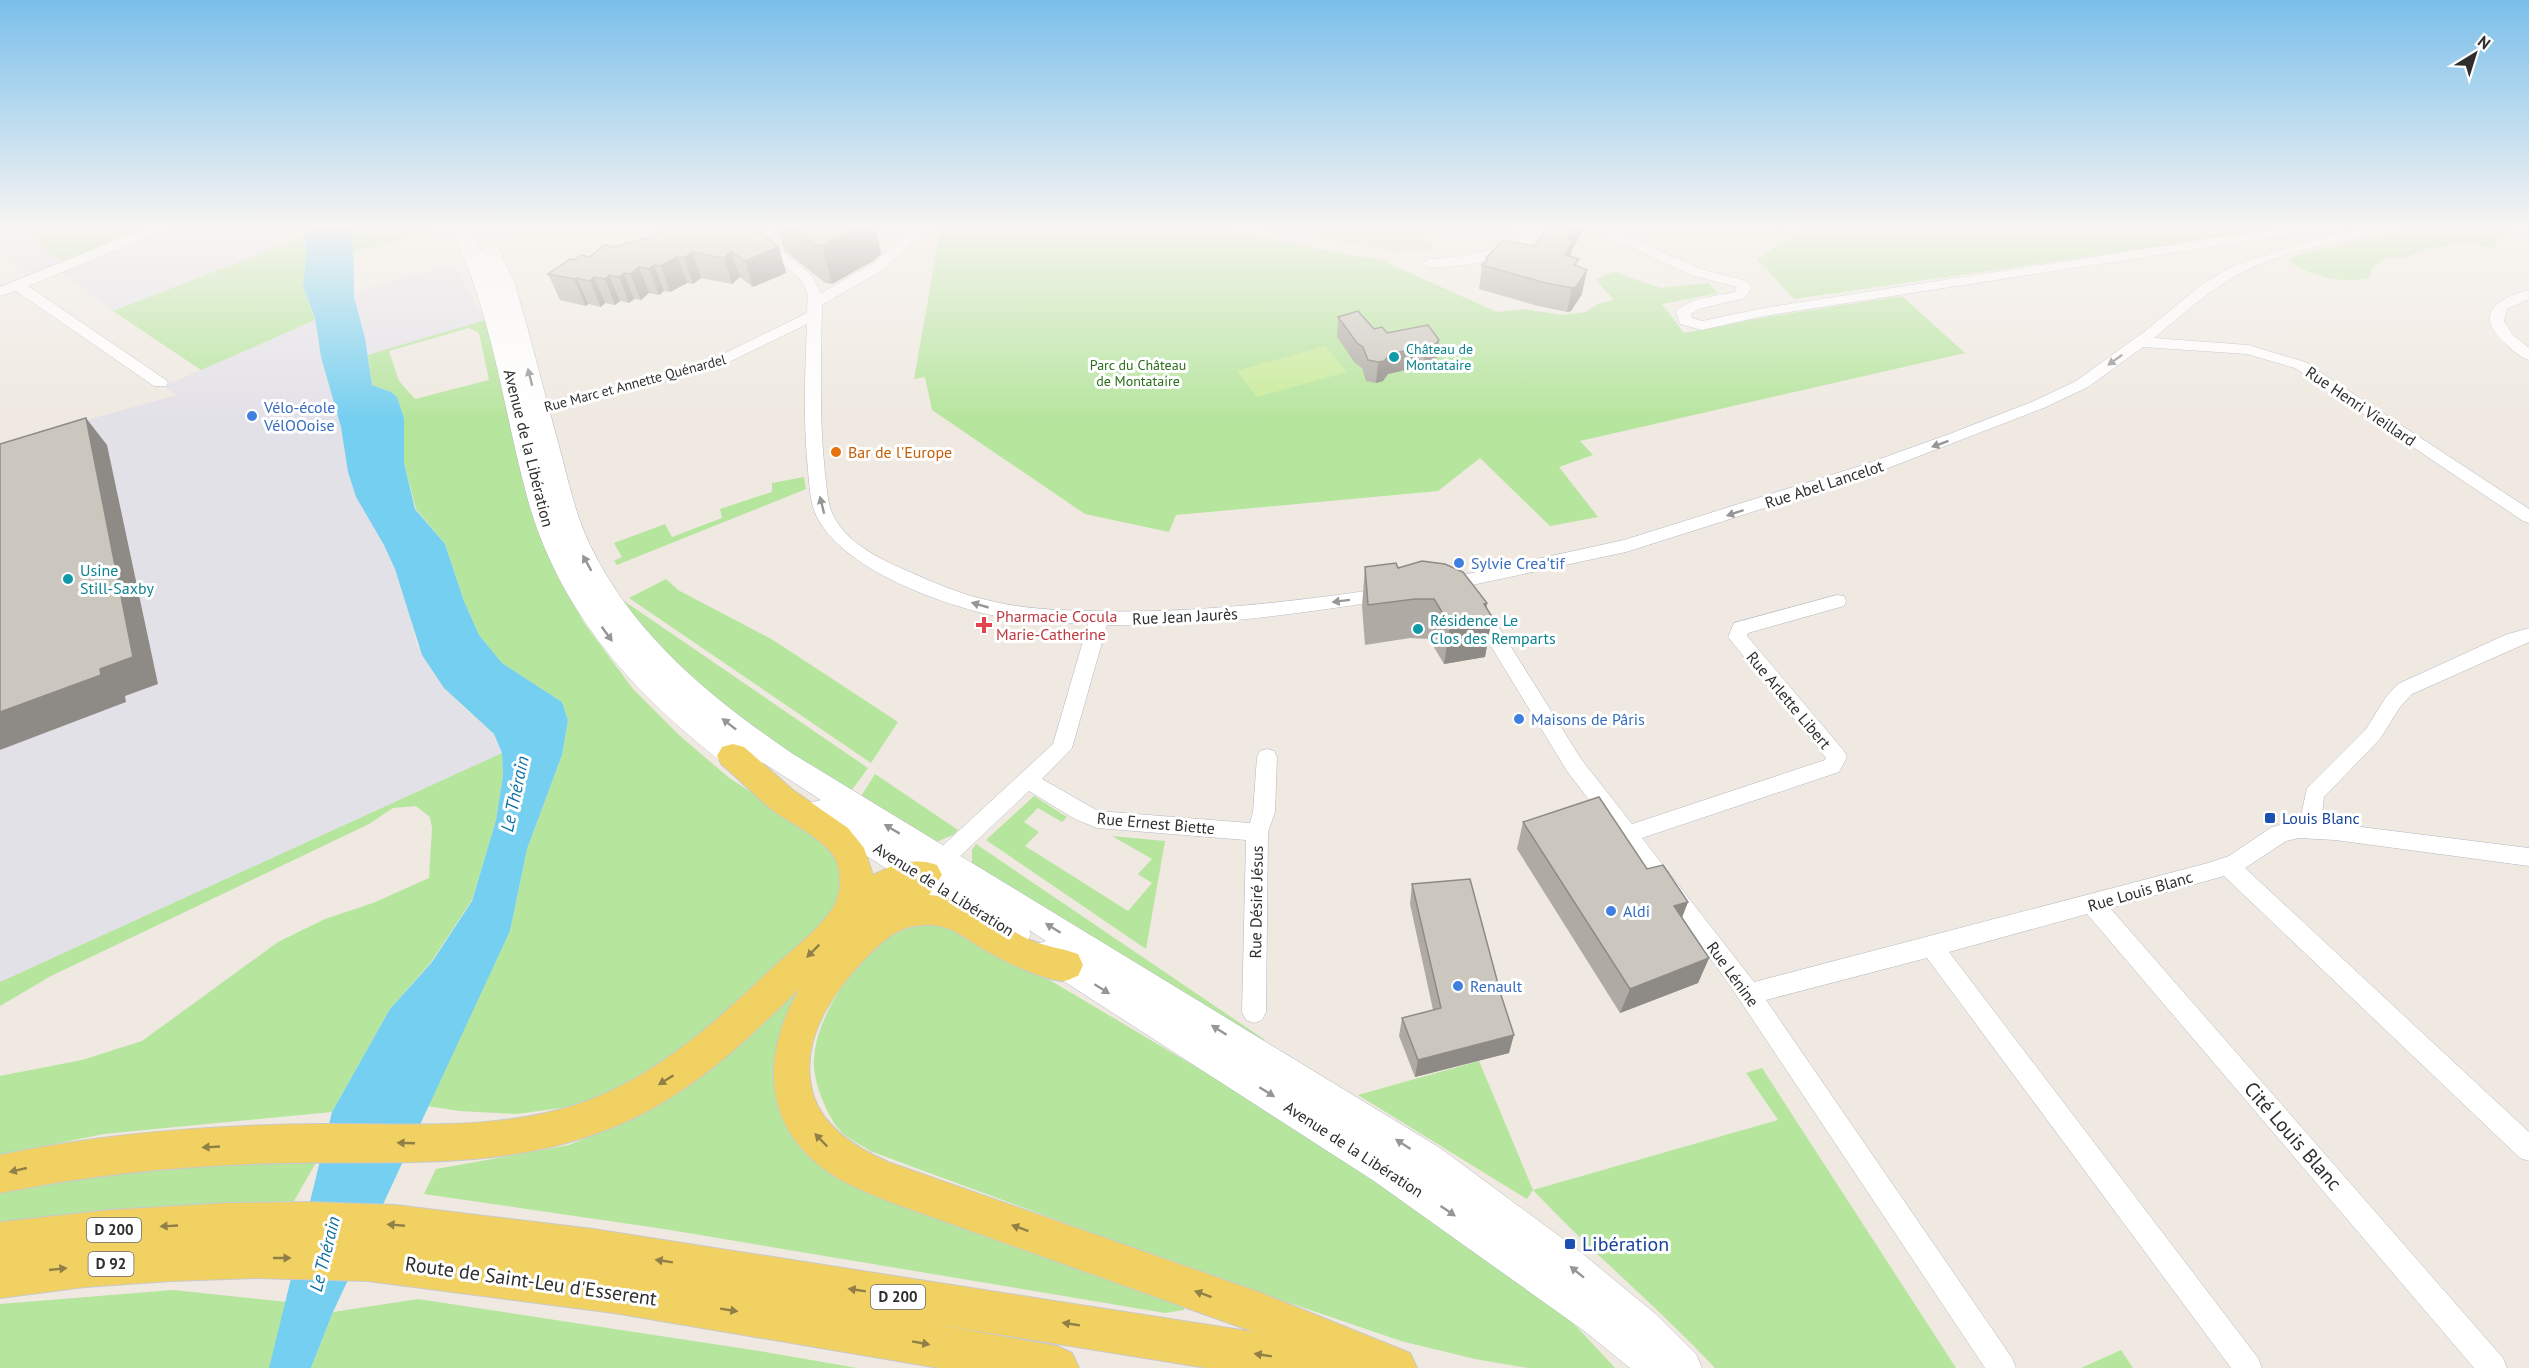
<svg xmlns="http://www.w3.org/2000/svg" width="2529" height="1368" font-family="'PT Sans',sans-serif">
	<rect width="100%" height="100%" fill="#efe9e1"/>
	<!-- industrial -->
	<g fill="#e3e1e8">
		<polygon points="0,227 22,227 51,256 65,260 147,227 308,227 305,236 113,311 58,269 29,280 4,252 0,254"/>
		<polygon points="454,264 485,320 326,368 341,427 348,472 356,497 384,545 395,569 407,603 417,645 434,674 460,704 494,734 502,753 0,982 0,444 177,395 164,386 315,320 321,357 366,344 353,292"/>
	</g>
	<!-- green -->
	<g fill="#b6e59e" fill-rule="evenodd">
		<polygon points="22,227 147,227 65,261 51,256"/>
		<polygon points="353,227 427,227 430,233 353,252"/>
		<polygon points="941,227 1206,227 1383,261 1497,312 1524,309 1561,315 1586,312 1598,304 1614,300 1595,279 1614,272 1661,288 1708,283 1718,293 1662,304 1684,333 1766,317 1902,296 1965,353 1580,441 1593,455 1559,467 1598,517 1550,526 1480,458 1438,491 1176,515 1169,532 1085,514 932,410 925,377 914,379"/>
		<polygon points="1808,227 2294,227 1794,299 1757,259"/>
		<path d="M2439,227H2506L2507,233L2498,239L2494,246C2484,248 2475,244 2465,244C2451,243 2416,250 2406,258L2386,257L2371,269L2370,278C2342,284 2312,277 2289,261L2297,255L2416,229Z"/>
		<polygon points="305,236 306,255 303,287 315,320 201,370 113,311"/>
		<path d="M485,320L546,545L562,583L584,623L633,689L679,735L728,777L810,831L840,859L843,879L836,911L707,1036L616,1091L568,1107L517,1114L459,1111L427,1106L510,931L527,849L562,755L568,720L562,702L502,663L479,635L464,601L445,544L416,509L404,463V418L397,397L386,390L372,385L368,355ZM469,328L479,333L489,380L415,399L399,381L389,351Z"/>
		<polygon points="804,477 806,489 617,565 614,561 622,557 614,543 665,524 672,537 722,518 720,509 772,492 772,483"/>
		<polygon points="666,579 678,590 773,640 898,722 871,763 629,598"/>
		<polygon points="624,601 868,768 849,794 772,747 647,639"/>
		<polygon points="502,753 503,775 496,820 472,900 431,962 390,1009 332,1112 104,1134 0,1155 0,1076 82,1060 142,1041 278,942 325,919 373,903 429,878 432,828 430,817 416,806 393,808 369,824 51,976 0,1006 0,982"/>
		<polygon points="875,774 958,830 953,835 936,842 860,798"/>
		<polygon points="1034,796 1067,817 1062,822 1038,808 1024,822 1039,832 1025,846 1128,911 1152,883 1138,874 1152,859 1112,836 1165,841 1146,949 986,840"/>
		<polygon points="976,844 1265,1040 1255,1043 972,870 972,850"/>
		<path d="M928,924L958,928L1011,957L1391,1183L1491,1253L1577,1327L1615,1368H1528L1475,1359L1401,1341L1184,1267L870,1151C860,1144 844,1137 837,1127C825,1110 812,1079 814,1058C817,1017 850,968 882,942C895,931 912,927 928,924Z"/>
		<path d="M855,932L779,1101C783,1111 785,1123 790,1132C802,1158 831,1174 854,1187L1184,1303V1310L1165,1313L664,1229L424,1194L436,1169L569,1145L626,1121L710,1069L753,1034L801,981Z"/>
		<path d="M1479,1061L1533,1190L1778,1120L1746,1073L1762,1068L1956,1368H1715C1657,1306 1591,1252 1533,1190L1527,1199L1358,1095Z"/>
		<polygon points="321,1154 294,1201 92,1211 0,1224 0,1185"/>
		<polygon points="173,1290 287,1302 269,1368 0,1368 0,1304"/>
		<polygon points="418,1299 759,1351 857,1368 311,1368 333,1312"/>
		<polygon points="2121,1350 2133,1368 2081,1368"/>
	</g>
	<!-- cemetery -->
	<polygon fill="#c8d9b8" points="1268,227 1525,227 1425,234 1434,250 1391,251"/>
	<!-- pitch -->
	<polygon fill="#c9ec9a" points="1325,346 1347,372 1257,397 1237,371"/>
	<!-- water -->
	<polygon fill="#75cff0" points="308,227 353,227 354,297 365,338 372,385 391,392 397,397 404,418 404,463 415,509 445,544 464,601 479,635 502,663 562,702 568,720 562,755 527,849 510,931 333,1312 311,1368 269,1368 332,1112 390,1009 432,962 472,901 496,820 503,775 502,753 494,734 444,688 422,655 395,569 384,545 356,497 348,472 341,427 321,357 315,318 303,287 306,255 305,236"/>
	<g fill="none" stroke-linecap="round" stroke-linejoin="round">
		<defs>
			<g id="street">
				<polygon points="148,227 167,227 165,230 28,286 166,380 168,383 166,386 154,386 16,291 0,296 0,287"/>
				<path d="M739,227H753L811,275L821,293L874,263L914,227H929L884,269L822,305C821,361 819,417 825,473C827,487 827,504 834,517C849,545 882,560 910,572C936,584 963,595 991,601C1023,609 1057,610 1090,611C1190,614 1289,602 1388,588L1394,589L1397,594L1394,599L1388,600C1295,614 1201,628 1107,625L1072,748L1042,779L1098,811L1250,823L1253,812L1257,757L1260,751L1267,749L1274,751L1277,757L1275,812L1268,832L1266,1012L1262,1020L1254,1023L1246,1020L1242,1012L1246,840L1097,828L1075,819L1029,791L940,875L932,878L924,875L921,869L924,863L1053,744L1088,624C1061,623 1033,622 1006,618C950,608 835,569 814,510C810,498 809,483 808,470C803,421 805,373 807,324L723,365L523,418L515,413L517,410L713,359L807,313C807,305 809,296 806,289C796,267 755,249 739,227Z"/>
				<path d="M1534,227H1550C1527,255 1484,264 1450,266C1441,267 1429,270 1423,263L1430,259C1469,257 1502,251 1534,227Z"/>
				<path d="M1587,227H1606L1701,269L1747,281L1752,288L1745,298L1699,309L1691,314L1692,318L1702,321L1764,308L2285,227H2319L2312,231L1764,316L1702,330L1680,324L1676,312C1688,298 1717,296 1735,292L1737,287L1691,275Z"/>
				<path d="M2376,227H2407L2400,231C2348,240 2291,248 2243,272C2210,289 2182,315 2154,338L2248,345L2305,362L2529,509V523L2523,521L2295,368L2247,354L2143,347L2088,387L2046,407L1875,473L1626,552L1444,591L1438,589L1435,585L1438,581L1444,579L1624,540L1863,465L1952,433L2034,401L2076,381L2144,332L2200,286L2233,266L2322,237Z"/>
				<path d="M2529,290V299L2507,309L2504,321L2513,335L2529,348V360C2520,357 2513,351 2506,344C2473,315 2496,298 2529,290Z"/>
				<polygon points="1837,595 1844,596 1846,601 1844,606 1748,633 1747,636 1844,751 1847,757 1839,772 1642,838 1754,982 2208,863 2229,856 2272,827 2300,820 2307,788 2366,729 2386,697 2398,684 2505,635 2529,628 2529,642 2412,694 2400,707 2380,739 2324,797 2321,822 2529,848 2529,866 2335,840 2299,838 2286,841 2245,868 2529,1132 2529,1161 2520,1158 2224,876 2110,908 2503,1358 2507,1368 2474,1368 2087,914 1949,952 2258,1358 2262,1368 2231,1368 1927,958 1766,1000 2012,1358 2016,1368 1985,1368 1725,978 1567,771 1467,607 1469,602 1476,600 1483,602 1581,759 1632,824 1825,760 1826,758 1728,637 1734,623"/>
			</g>
			<path id="secondary" d="M450,227H469L481,251L483,247H497L500,251L515,284C531,338 544,392 559,446C568,479 575,514 590,545C634,636 712,699 793,754L1440,1148L1578,1250L1658,1316L1696,1354L1702,1368H1630L1583,1330L1374,1181L1037,964L1032,954L1037,944L1046,941L1029,930L1031,934L1026,944L1015,948L1004,944L809,819L804,811L809,803L821,800L762,762L765,768L761,776L751,779L741,776C641,703 558,615 526,493C502,403 492,311 450,227Z"/>
			<path id="primary" d="M733,744L744,747L793,790L848,828L864,848L873,875C893,864 915,857 937,865L942,875L929,895C967,896 995,923 1028,939C1043,946 1061,948 1078,954L1083,965L1078,976C1074,977 1069,980 1065,981C1043,981 999,959 980,947C963,936 948,924 927,925C898,925 884,940 865,959C830,995 797,1045 814,1097C825,1129 859,1149 888,1162L1259,1292L1410,1353L1417,1368H1207L934,1324L1057,1346L1072,1353L1079,1368H939L614,1313L368,1281L256,1278L171,1281L85,1287L0,1298V1222L110,1210L228,1203L308,1202L395,1205L593,1229L1254,1332L890,1202C868,1193 844,1184 824,1169C761,1122 763,1053 799,989C746,1041 692,1093 623,1123C511,1172 403,1160 284,1163C188,1165 94,1174 0,1193V1155C106,1133 212,1125 320,1124C408,1123 500,1132 584,1102C656,1076 715,1023 769,971C790,951 816,933 832,909C841,897 842,874 836,860C827,840 789,823 771,809C754,795 739,779 722,765L717,756L722,747Z"/>
		</defs>
		<!-- street casing -->
		<use href="#street" stroke="#b4b7c1" stroke-width="1"/>
		<!-- secondary casing -->
		<use href="#secondary" stroke="#b4b7c1" stroke-width="1"/>
		<!-- primary casing -->
		<use href="#primary" stroke="#c9c9c9" stroke-width="2"/>
		<!-- street -->
		<use href="#street" fill="#fff" fill-rule="evenodd"/>
		<!-- secondary -->
		<use href="#secondary" fill="#fff" fill-rule="evenodd"/>
		<!-- primary -->
		<use href="#primary" fill="#f2d163" fill-rule="evenodd"/>
	</g>
	<!-- wall -->
	<g fill="#afaba4">
		<polygon points="747,227 786,273 753,287 740,277 732,284 701,278 693,284 687,283 670,292 664,291 659,295 649,293 641,300 634,299 629,303 620,301 615,305 605,303 601,307 588,304 586,306 560,300 548,274 574,260 590,257 614,247"/>
		<polygon points="778,227 875,227 881,254 873,261 832,284 825,283 784,250"/>
		<polygon points="1583,231 1572,250 1570,257 1578,266 1582,294 1571,311 1567,312 1538,306 1479,289 1482,265 1485,262 1486,258 1535,246"/>
		<polygon points="1338,317 1387,333 1428,325 1437,360 1429,368 1423,370 1414,368 1388,374 1383,381 1376,383 1366,381 1362,368 1355,363 1337,337"/>
		<polygon points="1365,567 1398,568 1487,603 1486,608 1492,617 1485,657 1444,664 1429,639 1410,638 1365,645 1362,606"/>
		<polygon points="1523,822 1647,869 1688,902 1682,918 1709,958 1698,983 1620,1013 1517,849"/>
		<polygon points="1412,884 1509,1053 1415,1077 1399,1036 1402,1018 1433,1010 1410,904"/>
	</g>
	<!-- shaded-wall -->
	<g fill="#8e8b86">
		<polygon points="857,227 875,227 881,254 873,261 832,284 822,246"/>
		<polygon points="1576,227 1584,227 1583,231 1572,250 1569,264 1560,279 1568,239"/>
		<polygon points="779,247 786,273 753,287 745,261"/>
		<polygon points="731,251 740,277 732,284 724,258"/>
		<polygon points="692,252 701,278 693,284 684,258"/>
		<polygon points="678,256 687,283 670,292 661,266"/>
		<polygon points="654,265 664,291 659,295 649,269"/>
		<polygon points="639,267 649,293 641,300 630,274"/>
		<polygon points="1587,270 1582,294 1571,311 1567,312 1572,288"/>
		<polygon points="624,273 634,299 629,303 619,277"/>
		<polygon points="609,275 620,301 615,305 605,279"/>
		<polygon points="594,277 605,303 601,307 590,281"/>
		<polygon points="577,278 588,304 586,306 574,279"/>
		<polygon points="1439,340 1437,360 1429,368 1423,370 1425,350"/>
		<polygon points="1416,348 1414,368 1388,374 1383,381 1376,383 1378,362 1390,354"/>
		<polygon points="86,418 107,445 158,684 125,696 126,702 0,750 0,712 100,669"/>
		<polygon points="1487,603 1485,619 1492,617 1485,657 1444,664 1450,625 1484,604"/>
		<polygon points="1688,902 1678,927 1674,906"/>
		<polygon points="1709,958 1698,983 1620,1013 1630,989"/>
		<polygon points="1514,1035 1509,1053 1415,1077 1418,1060"/>
	</g>
	<!-- building -->
	<g fill="#cbc7bf" stroke="#8e8b86" stroke-width="1.5">
		<polygon points="668,227 747,227 754,233 758,231 779,247 745,261 731,251 724,258 692,252 684,258 678,256 661,266 654,265 649,269 639,267 630,274 624,273 619,277 609,275 605,279 594,277 590,281 577,278 574,279 548,274 570,259 574,260 581,255 590,257 604,245 614,247 644,239"/>
		<polygon points="792,227 857,227 822,246 815,245"/>
		<polygon points="1547,227 1576,227 1568,239 1573,241 1565,255 1579,259 1574,265 1587,270 1576,287 1572,288 1542,282 1482,265 1488,259 1486,258 1503,240 1535,246"/>
		<polygon points="1358,311 1374,329 1382,327 1387,333 1428,325 1439,340 1431,348 1425,350 1416,348 1390,354 1384,361 1378,362 1368,360 1363,347 1357,343 1338,317"/>
		<polygon points="86,418 133,657 100,669 101,675 0,712 0,444"/>
		<polygon points="1422,561 1445,564 1463,572 1487,603 1484,604 1492,617 1450,625 1434,599 1415,599 1368,605 1365,567 1396,563 1398,568"/>
		<polygon points="1599,797 1647,869 1663,865 1688,902 1674,906 1709,958 1630,989 1523,822"/>
		<polygon points="1470,879 1501,995 1514,1035 1418,1060 1402,1018 1441,1008 1412,884"/>
	</g>
	<!-- one-way arrows -->
	<defs><path id="oneway-solid" d="M-6-.8H1V-3.2L6.5 0L1 3.2V.8H-6Z" transform="scale(1.5)"/></defs>
	<g fill="#969696">
		<use href="#oneway-solid" transform="translate(2115 360) rotate(144)"/>
		<use href="#oneway-solid" transform="translate(530 377) rotate(-104)"/>
		<use href="#oneway-solid" transform="translate(1940 444) rotate(160)"/>
		<use href="#oneway-solid" transform="translate(822 505) rotate(-104)"/>
		<use href="#oneway-solid" transform="translate(1735 513) rotate(162)"/>
		<use href="#oneway-solid" transform="translate(587 563) rotate(-119)"/>
		<use href="#oneway-solid" transform="translate(1341 601) rotate(173)"/>
		<use href="#oneway-solid" transform="translate(980 605) rotate(-164)"/>
		<use href="#oneway-solid" transform="translate(607 634) rotate(54)"/>
		<use href="#oneway-solid" transform="translate(729 724) rotate(-142)"/>
		<use href="#oneway-solid" transform="translate(892 829) rotate(-149)"/>
		<use href="#oneway-solid" transform="translate(1053 928) rotate(-148)"/>
		<use href="#oneway-solid" transform="translate(1102 989) rotate(32)"/>
		<use href="#oneway-solid" transform="translate(1219 1030) rotate(-148)"/>
		<use href="#oneway-solid" transform="translate(1267 1092) rotate(32)"/>
		<use href="#oneway-solid" transform="translate(1403 1144) rotate(-147)"/>
		<use href="#oneway-solid" transform="translate(1448 1211) rotate(34)"/>
		<use href="#oneway-solid" transform="translate(1577 1272) rotate(-141)"/>
	</g>
	<g fill="#908048">
		<use href="#oneway-solid" transform="translate(813 951) rotate(135)"/>
		<use href="#oneway-solid" transform="translate(666 1080) rotate(148)"/>
		<use href="#oneway-solid" transform="translate(821 1140) rotate(-134)"/>
		<use href="#oneway-solid" transform="translate(406 1143) rotate(-178)"/>
		<use href="#oneway-solid" transform="translate(211 1147) rotate(177)"/>
		<use href="#oneway-solid" transform="translate(18 1170) rotate(167)"/>
		<use href="#oneway-solid" transform="translate(396 1225) rotate(-175)"/>
		<use href="#oneway-solid" transform="translate(169 1226) rotate(177)"/>
		<use href="#oneway-solid" transform="translate(1020 1228) rotate(-160)"/>
		<use href="#oneway-solid" transform="translate(282 1258)"/>
		<use href="#oneway-solid" transform="translate(664 1261) rotate(-171)"/>
		<use href="#oneway-solid" transform="translate(58 1269) rotate(-6)"/>
		<use href="#oneway-solid" transform="translate(857 1290) rotate(-171)"/>
		<use href="#oneway-solid" transform="translate(1203 1294) rotate(-160)"/>
		<use href="#oneway-solid" transform="translate(729 1310) rotate(9)"/>
		<use href="#oneway-solid" transform="translate(1071 1324) rotate(-171)"/>
		<use href="#oneway-solid" transform="translate(921 1343) rotate(10)"/>
		<use href="#oneway-solid" transform="translate(1263 1355) rotate(-171)"/>
	</g>
	<!-- sky -->
	<linearGradient id="sky" x2="0" y2="1"><stop stop-color="#7abfeb"/><stop offset="0.54" stop-color="#f8f5f2"/><stop offset="1" stop-color="#f8f5f2" stop-opacity="0"/></linearGradient>
	<rect width="2529" height="419" fill="url(#sky)"/>
	<!-- markers -->
	<g fill="#0f9aa8" stroke="#fff" stroke-width="2">
		<circle cx="1394" cy="357" r="6"/>
		<circle cx="68" cy="579" r="6"/>
		<circle cx="1418" cy="629" r="6"/>
	</g>
	<g fill="#3f7fe0" stroke="#fff" stroke-width="2">
		<circle cx="252" cy="416" r="6"/>
		<circle cx="1459" cy="563" r="6"/>
		<circle cx="1519" cy="719" r="6"/>
		<circle cx="1611" cy="911" r="6"/>
		<circle cx="1458" cy="986" r="6"/>
	</g>
	<circle fill="#e8710a" stroke="#fff" stroke-width="2" cx="836" cy="452" r="6"/>
	<path fill="#e0444e" stroke="#fff" stroke-width="2" d="M981 616h6v6h6v6h-6v6h-6v-6h-6v-6h6z"/>
	<g fill="#1a4fb4" stroke="#fff" stroke-width="2">
		<rect x="2264" y="812" width="12" height="12" rx="3"/>
		<rect x="1564" y="1238" width="12" height="12" rx="3"/>
	</g>
	<g text-anchor="middle" stroke-width="6" stroke-linejoin="round" paint-order="stroke">
		<!-- far-culture labels -->
		<g font-size="14" fill="#0d838f" stroke="#fff" text-anchor="start">
			<text x="1406" y="354">Château de<tspan x="1406" dy="16">Montataire</tspan></text>
		</g>
		<!-- far-park labels -->
		<g font-size="14" fill="#2c6e1b" stroke="#fff">
			<text x="1138" y="370">Parc du Château<tspan x="1138" dy="16">de Montataire</tspan></text>
		</g>
		<!-- far-street labels -->
		<g font-size="14" fill="#2e2e2e" stroke="#fff">
			<text transform="translate(635 383) rotate(-15)" y="5">Rue Marc et Annette Quénardel</text>
		</g>
		<!-- shield labels -->
		<g fill="#fff" stroke="#6d6d6d" stroke-width="1.5">
			<rect x="87" y="1218" width="54" height="24" rx="4.5"/>
			<rect x="88.5" y="1252" width="45" height="24" rx="4.5"/>
			<rect x="871" y="1285" width="54" height="24" rx="4.5"/>
		</g>
		<g font-size="15" font-weight="bold" fill="#2e2e2e">
			<text x="114" y="1235">D 200</text>
			<text x="111" y="1269">D 92</text>
			<text x="898" y="1302">D 200</text>
		</g>
		<!-- street labels -->
		<g font-size="16" fill="#2e2e2e" stroke="#fff">
			<text transform="translate(2361 406) rotate(34)" y="6">Rue Henri Vieillard</text>
			<text transform="translate(529 448) rotate(76)" y="6">Avenue de la Libération</text>
			<text transform="translate(1824 484) rotate(-18)" y="6">Rue Abel Lancelot</text>
			<text transform="translate(1185 616) rotate(-3)" y="6">Rue Jean Jaurès</text>
			<text transform="translate(1789 700) rotate(50)" y="6">Rue Arlette Libert</text>
			<text transform="translate(1156 823) rotate(5)" y="6">Rue Ernest Biette</text>
			<text transform="translate(944 889) rotate(32)" y="6">Avenue de la Libération</text>
			<text transform="translate(2140 891) rotate(-16)" y="6">Rue Louis Blanc</text>
			<text transform="translate(1256 902) rotate(-89)" y="6">Rue Désiré Jésus</text>
			<text transform="translate(1733 974) rotate(54)" y="6">Rue Lénine</text>
			<text transform="translate(1354 1149) rotate(33)" y="6">Avenue de la Libération</text>
		</g>
		<!-- shop labels -->
		<g font-size="16" fill="#366cbe" stroke="#fff" text-anchor="start">
			<text x="264" y="413">Vélo-école<tspan x="264" dy="18">VélOOoise</tspan></text>
			<text x="1471" y="569">Sylvie Crea'tif</text>
			<text x="1531" y="725">Maisons de Pâris</text>
			<text x="1623" y="917">Aldi</text>
			<text x="1470" y="992">Renault</text>
		</g>
		<!-- food labels -->
		<g font-size="16" fill="#c56008" stroke="#fff" text-anchor="start">
			<text x="848" y="458">Bar de l'Europe</text>
		</g>
		<!-- culture labels -->
		<g font-size="16" fill="#0d838f" stroke="#fff" text-anchor="start">
			<text x="80" y="576">Usine<tspan x="80" dy="18">Still-Saxby</tspan></text>
			<text x="1430" y="626">Résidence Le<tspan x="1430" dy="18">Clos des Remparts</tspan></text>
		</g>
		<!-- health labels -->
		<g font-size="16" fill="#be3a42" stroke="#fff" text-anchor="start">
			<text x="996" y="622">Pharmacie Cocula<tspan x="996" dy="18">Marie-Catherine</tspan></text>
		</g>
		<!-- transit labels -->
		<g font-size="16" fill="#164399" stroke="#fff" text-anchor="start">
			<text x="2282" y="824">Louis Blanc</text>
		</g>
		<!-- water labels -->
		<g font-size="18" font-style="italic" fill="#0d6fa3" stroke="#fff">
			<text transform="translate(515 794) rotate(-78)" y="6">Le Thérain</text>
			<text transform="translate(325 1254) rotate(-76)" y="6">Le Thérain</text>
		</g>
		<!-- near-street labels -->
		<g font-size="20" fill="#2e2e2e" stroke="#fff">
			<text transform="translate(2293 1136) rotate(49)" y="7">Cité Louis Blanc</text>
			<text transform="translate(531 1281) rotate(8)" y="7">Route de Saint-Leu d'Esserent</text>
		</g>
		<!-- near-transit labels -->
		<g font-size="20" fill="#164399" stroke="#fff" text-anchor="start">
			<text x="1582" y="1251">Libération</text>
		</g>
	</g>
	<!-- north arrow -->
	<g transform="translate(2475 54) rotate(38)" stroke="#ffffff" stroke-width="4.5" paint-order="stroke">
	<path d="M0-4.5L10 22L0 15L-10 22Z" fill="#2e2e2e"/>
	<text y="-9" font-size="16" font-weight="bold" text-anchor="middle" fill="#2e2e2e">N</text>
	</g>
</svg>
